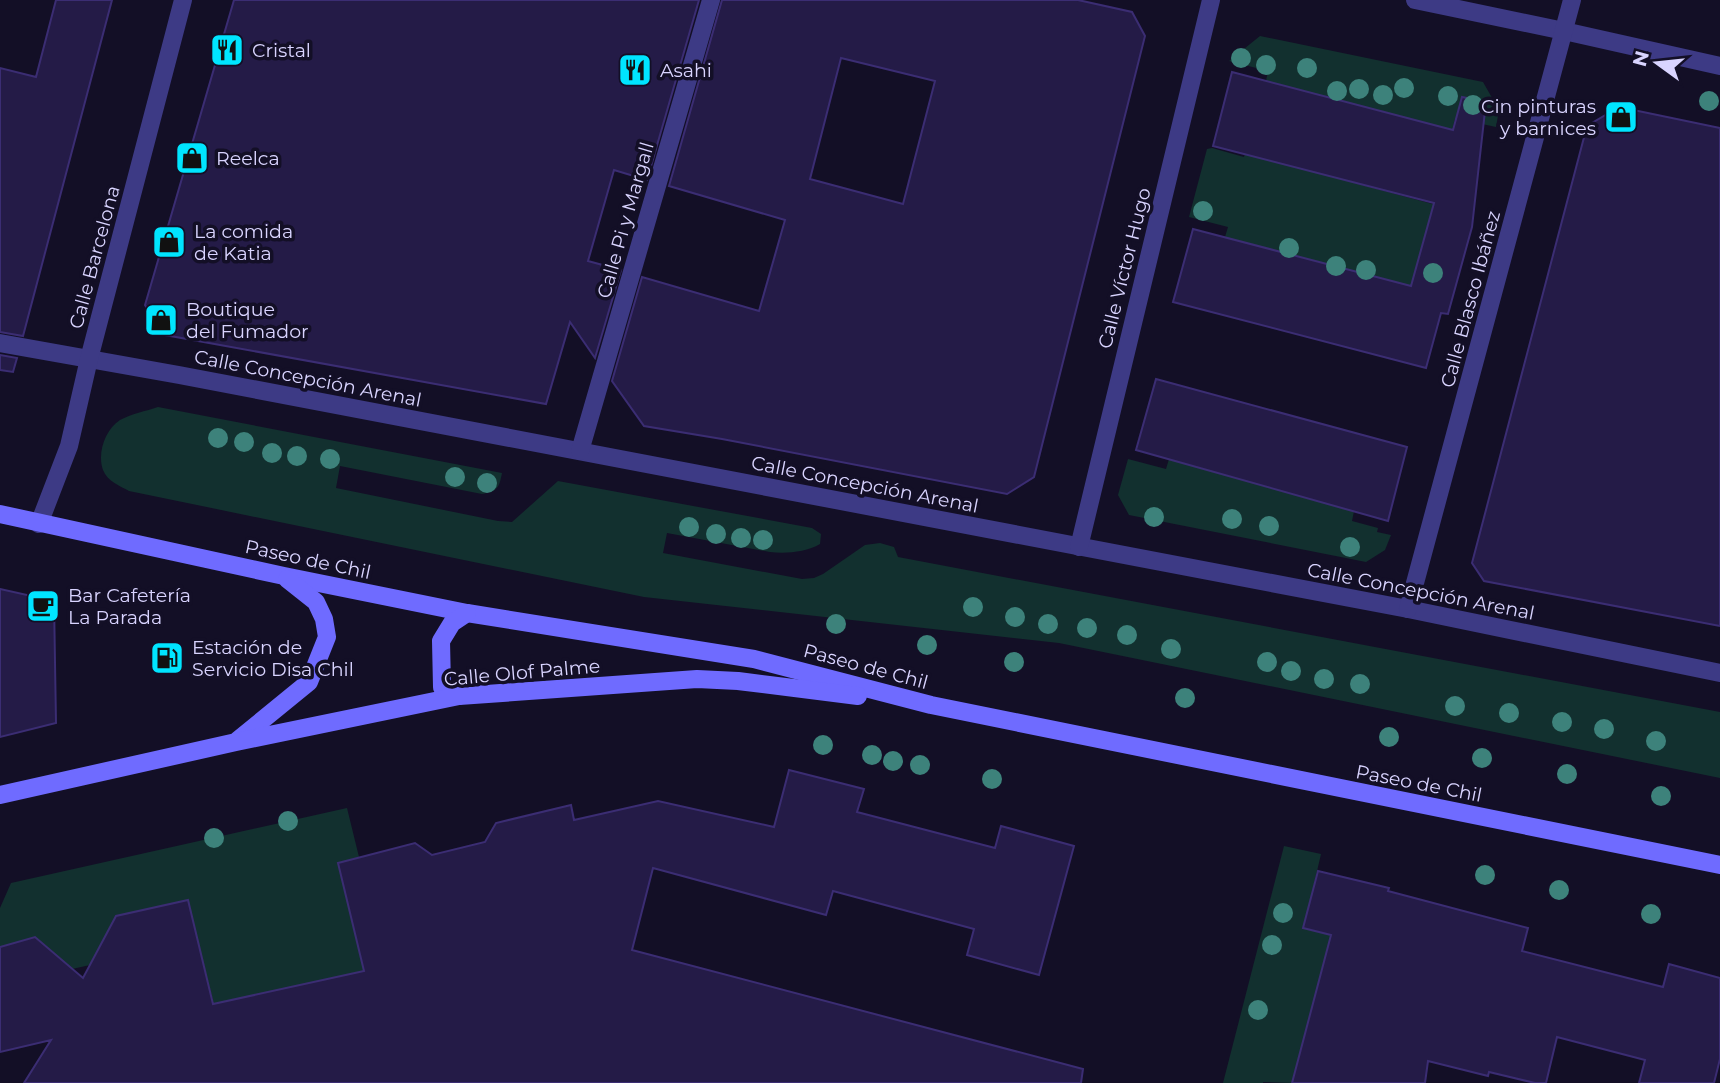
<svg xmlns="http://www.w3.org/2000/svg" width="1720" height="1083" font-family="Montserrat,sans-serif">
	<rect width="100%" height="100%" fill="#130f26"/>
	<!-- green -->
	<g fill="#12302f">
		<polygon points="1260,36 1483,82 1499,110 1496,127 1482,124 1481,126 1455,119 1452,130 1266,81 1268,71 1229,61"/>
		<polygon points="1212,148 1244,157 1246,150 1292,166 1473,215 1456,284 1441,283 1411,286 1355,271 1351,283 1283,253 1225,237 1228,227 1189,217 1207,149"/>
		<path d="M158,407L502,473C499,488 498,491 482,494L340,466L336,488L498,521L512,522L558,481L812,528L821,534L820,544C806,552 786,554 770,552L667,533L663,553L802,579L814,578L823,574L865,545L880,543L894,547L898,557L1720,712V778L1059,643L644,597L129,491C120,486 107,481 103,470C97,453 105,430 120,420C131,414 146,411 158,407Z"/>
		<polygon points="1128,459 1166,469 1169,459 1354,511 1352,521 1378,528 1377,532 1391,535 1385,550 1366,562 1129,515 1118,495"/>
		<polygon points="347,808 359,857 338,863 363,968 421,960 267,992 211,1083 209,1083 214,1005 188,901 116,916 90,965 72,969 35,937 0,947 0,908 11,883"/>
		<polygon points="1284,846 1321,854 1304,927 1331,935 1292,1083 1263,1082 1263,1083 1223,1083"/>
	</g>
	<!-- building -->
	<g fill="#241b47" stroke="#3b2d73" stroke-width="2" fill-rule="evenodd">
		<polygon points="56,0 112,0 23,336 0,332 0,68 36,77"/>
		<polygon points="234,0 699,0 647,180 614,170 588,261 621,270 595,358 570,322 546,404 165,335 145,305"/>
		<path d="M722,0H1078L1132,12L1145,36L1034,477L1007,494L722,439L644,426L612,381L642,277L759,311L785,220L669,186ZM841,58L935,81L903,204L810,179Z"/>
		<polygon points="1232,72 1453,130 1462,97 1486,102 1472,227 1448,314 1441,313 1426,368 1173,302 1193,229 1411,286 1434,203 1213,146"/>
		<polygon points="1619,107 1720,128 1720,626 1484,581 1472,563 1587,126"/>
		<polygon points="0,355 17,358 13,372 0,370"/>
		<polygon points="1156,379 1407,447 1388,521 1136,450"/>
		<polygon points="0,589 54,601 56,723 0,737"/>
		<polygon points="789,770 864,789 857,812 995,848 1001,826 1074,846 1039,975 967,955 974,929 833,891 826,915 653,868 632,950 1083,1069 1081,1083 24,1083 51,1040 0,1052 0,947 35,937 83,978 116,916 188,900 213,1004 364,971 338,863 415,843 432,855 485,842 496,823 571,805 574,820 658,801 774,827"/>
		<polygon points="1318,871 1389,888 1388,891 1528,928 1522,951 1663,987 1669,964 1720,978 1720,1059 1714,1083 1639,1083 1645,1060 1557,1037 1546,1083 1535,1083 1489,1072 1488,1076 1428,1061 1425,1083 1292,1083 1331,935 1303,928"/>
	</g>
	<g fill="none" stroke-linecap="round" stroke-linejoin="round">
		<!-- street -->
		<g stroke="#3d3a85" stroke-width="18">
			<polyline points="1415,0 1564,31 1720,66"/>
			<polyline points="0,343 179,375 1408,609 1720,673"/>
			<polyline points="580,451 711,0"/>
			<polyline points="39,524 69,446 89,359 183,0"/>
			<polyline points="1079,547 1211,0"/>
			<polyline points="1408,609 1572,0"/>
		</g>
		<!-- secondary -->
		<g stroke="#6f6bff" stroke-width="18">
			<polyline points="0,514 284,576 467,613 754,659 931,705 1720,865"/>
			<polyline points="459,696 442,687 441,641 452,623 467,613"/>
			<polyline points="238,740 309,682 327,637 324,619 316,602 287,579"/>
			<polyline points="0,795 236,742 459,696 697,679 738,681 858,696"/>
		</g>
	</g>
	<!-- trees -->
	<g fill="#3d827b">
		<circle cx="1241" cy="58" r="10"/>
		<circle cx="1266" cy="65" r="10"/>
		<circle cx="1307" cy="68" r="10"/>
		<circle cx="1404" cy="88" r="10"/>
		<circle cx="1359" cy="89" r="10"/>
		<circle cx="1337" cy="91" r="10"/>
		<circle cx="1383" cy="95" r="10"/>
		<circle cx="1448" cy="96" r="10"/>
		<circle cx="1709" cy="101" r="10"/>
		<circle cx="1473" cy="105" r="10"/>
		<circle cx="1203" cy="211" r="10"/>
		<circle cx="1289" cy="248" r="10"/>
		<circle cx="1336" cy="266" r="10"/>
		<circle cx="1366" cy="270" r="10"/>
		<circle cx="1433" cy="273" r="10"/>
		<circle cx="218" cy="438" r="10"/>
		<circle cx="244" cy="442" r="10"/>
		<circle cx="272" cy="453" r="10"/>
		<circle cx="297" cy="456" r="10"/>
		<circle cx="330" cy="459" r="10"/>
		<circle cx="455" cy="477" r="10"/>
		<circle cx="487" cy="483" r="10"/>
		<circle cx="1154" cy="517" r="10"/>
		<circle cx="1232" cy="519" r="10"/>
		<circle cx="1269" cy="526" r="10"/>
		<circle cx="689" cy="527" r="10"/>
		<circle cx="716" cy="534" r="10"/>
		<circle cx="741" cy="538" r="10"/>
		<circle cx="763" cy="540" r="10"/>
		<circle cx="1350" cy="547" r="10"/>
		<circle cx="973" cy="607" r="10"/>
		<circle cx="1015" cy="617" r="10"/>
		<circle cx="836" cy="624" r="10"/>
		<circle cx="1048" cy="624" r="10"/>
		<circle cx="1087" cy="628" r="10"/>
		<circle cx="1127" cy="635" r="10"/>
		<circle cx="927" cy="645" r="10"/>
		<circle cx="1171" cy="649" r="10"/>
		<circle cx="1014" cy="662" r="10"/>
		<circle cx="1267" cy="662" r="10"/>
		<circle cx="1291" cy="671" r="10"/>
		<circle cx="1324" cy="679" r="10"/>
		<circle cx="1360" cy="684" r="10"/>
		<circle cx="1185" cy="698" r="10"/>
		<circle cx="1455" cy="706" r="10"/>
		<circle cx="1509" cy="713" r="10"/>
		<circle cx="1562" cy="722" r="10"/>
		<circle cx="1604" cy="729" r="10"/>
		<circle cx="1389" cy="737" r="10"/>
		<circle cx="1656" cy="741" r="10"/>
		<circle cx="823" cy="745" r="10"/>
		<circle cx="872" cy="755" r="10"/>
		<circle cx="1482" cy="758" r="10"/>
		<circle cx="893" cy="761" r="10"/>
		<circle cx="920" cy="765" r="10"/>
		<circle cx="1567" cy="774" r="10"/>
		<circle cx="992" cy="779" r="10"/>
		<circle cx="1661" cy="796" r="10"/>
		<circle cx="288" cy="821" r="10"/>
		<circle cx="214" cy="838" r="10"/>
		<circle cx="1485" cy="875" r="10"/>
		<circle cx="1559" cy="890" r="10"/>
		<circle cx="1283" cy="913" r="10"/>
		<circle cx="1651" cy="914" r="10"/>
		<circle cx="1272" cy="945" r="10"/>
		<circle cx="1258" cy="1010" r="10"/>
	</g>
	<!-- icons -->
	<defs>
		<symbol id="restaurant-square" viewBox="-11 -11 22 22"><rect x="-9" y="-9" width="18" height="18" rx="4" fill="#00e5ff" stroke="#130f26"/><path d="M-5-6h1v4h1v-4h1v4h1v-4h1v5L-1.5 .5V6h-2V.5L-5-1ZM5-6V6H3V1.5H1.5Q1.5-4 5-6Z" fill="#111"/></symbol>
		<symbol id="shop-square" viewBox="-11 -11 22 22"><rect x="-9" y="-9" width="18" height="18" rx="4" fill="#00e5ff" stroke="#130f26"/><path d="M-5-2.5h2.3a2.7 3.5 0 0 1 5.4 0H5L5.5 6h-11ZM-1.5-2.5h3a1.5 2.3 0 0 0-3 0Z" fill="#111"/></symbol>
		<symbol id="cafe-square" viewBox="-11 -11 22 22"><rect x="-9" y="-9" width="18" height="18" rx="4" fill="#00e5ff" stroke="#130f26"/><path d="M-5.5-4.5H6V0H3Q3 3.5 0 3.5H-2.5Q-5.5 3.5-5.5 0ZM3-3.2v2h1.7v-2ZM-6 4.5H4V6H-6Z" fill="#111"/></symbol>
		<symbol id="fuel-square" viewBox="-11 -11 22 22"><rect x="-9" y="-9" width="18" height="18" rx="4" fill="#00e5ff" stroke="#130f26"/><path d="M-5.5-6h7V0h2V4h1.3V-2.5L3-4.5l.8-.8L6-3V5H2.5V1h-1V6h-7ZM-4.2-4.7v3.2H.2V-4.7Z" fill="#111"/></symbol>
	</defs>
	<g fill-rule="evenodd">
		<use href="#restaurant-square" x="208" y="31" width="38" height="38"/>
		<use href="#restaurant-square" x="616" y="51" width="38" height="38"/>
		<use href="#shop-square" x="1602" y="98" width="38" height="38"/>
		<use href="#shop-square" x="173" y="139" width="38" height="38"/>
		<use href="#shop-square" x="150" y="223" width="38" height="38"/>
		<use href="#shop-square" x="142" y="301" width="38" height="38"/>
		<use href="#cafe-square" x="24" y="587" width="38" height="38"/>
		<use href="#fuel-square" x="148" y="639" width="38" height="38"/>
	</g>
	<g text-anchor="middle" stroke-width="7" stroke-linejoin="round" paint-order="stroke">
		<!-- poi labels -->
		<g font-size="19" fill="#d9d4ff" stroke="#130f26" text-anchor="start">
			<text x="252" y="57">Cristal</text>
			<text x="660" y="77">Asahi</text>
			<text x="1596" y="113" text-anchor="end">Cin pinturas<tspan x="1596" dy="22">y barnices</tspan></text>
			<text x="216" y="165">Reelca</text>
			<text x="194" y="238">La comida<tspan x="194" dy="22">de Katia</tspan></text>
			<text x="186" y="316">Boutique<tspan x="186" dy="22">del Fumador</tspan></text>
			<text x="68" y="602">Bar Cafetería<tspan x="68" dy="22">La Parada</tspan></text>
			<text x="192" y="654">Estación de<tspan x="192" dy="22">Servicio Disa Chil</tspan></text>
		</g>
		<!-- street labels -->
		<g font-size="19" fill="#d9d4ff" stroke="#130f26">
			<text transform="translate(625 220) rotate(-74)" y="7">Calle Pi y Margall</text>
			<text transform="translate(94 257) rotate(-75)" y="7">Calle Barcelona</text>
			<text transform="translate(1124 268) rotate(-76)" y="7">Calle Víctor Hugo</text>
			<text transform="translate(1470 299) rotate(-75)" y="7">Calle Blasco Ibáñez</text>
			<text transform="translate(308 378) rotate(11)" y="7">Calle Concepción Arenal</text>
			<text transform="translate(865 484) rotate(11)" y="7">Calle Concepción Arenal</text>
			<text transform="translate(308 559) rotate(12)" y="7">Paseo de Chil</text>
			<text transform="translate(1421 591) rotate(11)" y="7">Calle Concepción Arenal</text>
			<text transform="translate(866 666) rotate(15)" y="7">Paseo de Chil</text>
			<text transform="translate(522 672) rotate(-5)" y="7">Calle Olof Palme</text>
			<text transform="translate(1419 783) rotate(11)" y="7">Paseo de Chil</text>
		</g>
	</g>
	<!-- north arrow -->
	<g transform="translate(1657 63) rotate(285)" stroke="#130f26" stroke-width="5" paint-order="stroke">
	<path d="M0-5L12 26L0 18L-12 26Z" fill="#d9d4ff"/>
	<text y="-10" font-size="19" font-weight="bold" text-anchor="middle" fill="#d9d4ff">N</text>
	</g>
</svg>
